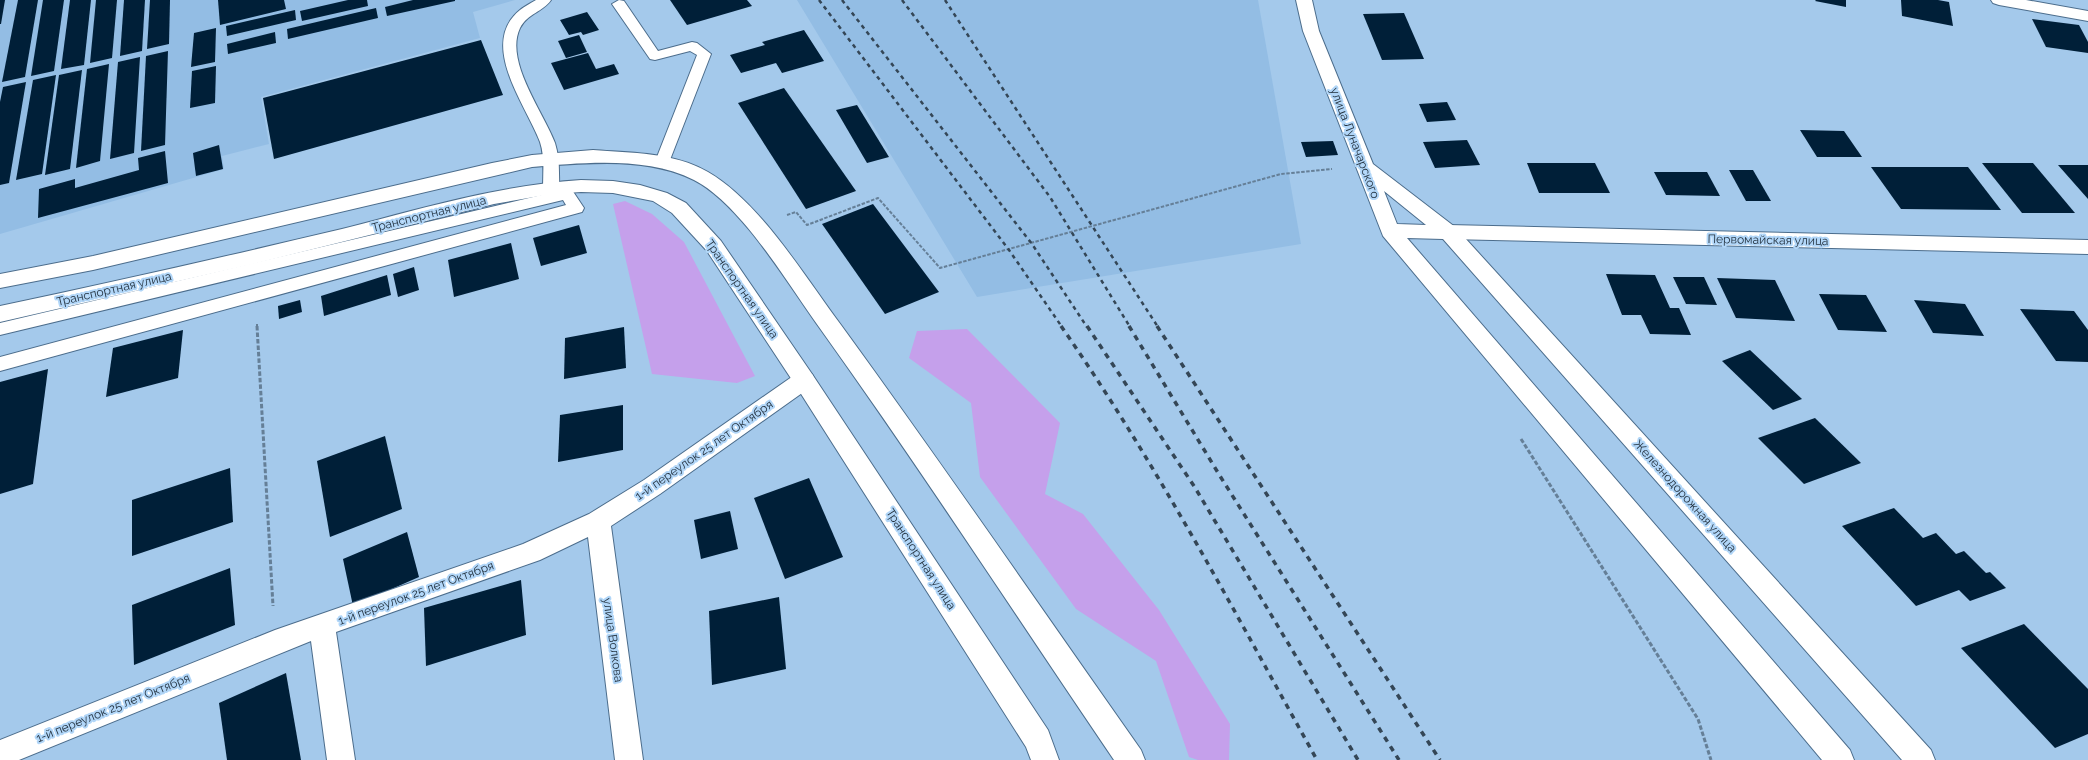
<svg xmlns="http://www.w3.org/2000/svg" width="2088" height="760" font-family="Raleway,sans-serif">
	<rect width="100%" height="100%" fill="#a4c9eb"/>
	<!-- built -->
	<g fill="#93bde4">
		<polygon points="0,0 515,0 473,12 480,38 261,97 269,144 222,156 224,169 0,234"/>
		<polygon points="797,0 1258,0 1301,244 977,297"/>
	</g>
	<!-- green -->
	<g fill="#c5a0eb">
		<polygon points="625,201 652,214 684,242 755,376 737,383 652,374 613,204"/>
		<polygon points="967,329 1060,423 1045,494 1083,514 1159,610 1230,724 1229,760 1198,760 1189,757 1156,661 1076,609 980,477 971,403 909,358 917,331"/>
	</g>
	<!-- building -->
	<g fill="#001f38">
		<polygon points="0,0 5,0 1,24 0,24"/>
		<polygon points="18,0 38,0 25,77 2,82"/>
		<polygon points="43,0 64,0 54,71 31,76"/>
		<polygon points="70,0 91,0 84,65 61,69"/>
		<polygon points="96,0 117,0 112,58 90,63"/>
		<polygon points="124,0 145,0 142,51 120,56"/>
		<polygon points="150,0 170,0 169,44 147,49"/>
		<polygon points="218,0 284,0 286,9 220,25"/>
		<polygon points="348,0 367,0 368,6 302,21 300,11"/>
		<polygon points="413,0 455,0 455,1 387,16 385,7"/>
		<polygon points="670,0 747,0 752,6 687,25"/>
		<polygon points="1816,0 1846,0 1846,7 1815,1"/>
		<polygon points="1901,0 1938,0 1949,2 1953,26 1902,16"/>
		<polygon points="376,8 378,18 288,39 287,29"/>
		<polygon points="295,10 296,20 227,36 226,26"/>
		<polygon points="587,12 599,30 583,35 581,32 569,35 560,20"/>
		<polygon points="1404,13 1424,59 1382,60 1363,14"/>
		<polygon points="2032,19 2079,25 2088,42 2088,53 2046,47"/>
		<polygon points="216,28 215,62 191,67 194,33"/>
		<polygon points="804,30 824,61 782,73 776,63 741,73 730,55 765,45 762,42"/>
		<polygon points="275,32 276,43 228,54 227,44"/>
		<polygon points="579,35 587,52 566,58 558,41"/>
		<polygon points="481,40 503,95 274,159 263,98"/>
		<polygon points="168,51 165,145 141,151 146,56"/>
		<polygon points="588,53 596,69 614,64 619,74 564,90 551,63"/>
		<polygon points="140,57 134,153 110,159 118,62"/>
		<polygon points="109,64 100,161 76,168 87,69"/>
		<polygon points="216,66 215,103 190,108 192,71"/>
		<polygon points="82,70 70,169 45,175 59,75"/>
		<polygon points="56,75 42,174 16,180 33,80"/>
		<polygon points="26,82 9,183 0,185 0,102 3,87"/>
		<polygon points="784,88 856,191 806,209 738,103"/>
		<polygon points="1447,102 1456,120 1427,122 1419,104"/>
		<polygon points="857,105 889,157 867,163 836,110"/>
		<polygon points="1800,130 1844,131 1862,157 1817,157"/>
		<polygon points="1467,140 1480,165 1435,168 1423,142"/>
		<polygon points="1333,141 1338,155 1306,157 1301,142"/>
		<polygon points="219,145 223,169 196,176 193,153"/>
		<polygon points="165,151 168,183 38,218 39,189 75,179 75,188 139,170 138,158"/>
		<polygon points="1527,163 1595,163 1610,193 1539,193"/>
		<polygon points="1982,163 2033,163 2075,213 2022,213"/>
		<polygon points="2058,165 2088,165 2088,199"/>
		<polygon points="1871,167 1968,167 2001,210 1901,209"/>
		<polygon points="1729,170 1753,170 1771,201 1746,201"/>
		<polygon points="1654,172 1707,172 1720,196 1666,195"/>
		<polygon points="873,204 939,292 885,314 822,224"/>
		<polygon points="579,225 587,253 541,266 533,238"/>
		<polygon points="511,243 519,279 454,297 448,260"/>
		<polygon points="414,267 419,290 398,297 393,274"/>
		<polygon points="1606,274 1655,275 1670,308 1679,308 1691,335 1650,334 1641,315 1622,315"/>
		<polygon points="387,275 391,295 324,316 321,296"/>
		<polygon points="1673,277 1704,277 1717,305 1686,304"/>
		<polygon points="1717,278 1775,280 1795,321 1736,318"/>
		<polygon points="1819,294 1866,295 1887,332 1838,330"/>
		<polygon points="300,300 302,312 279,319 278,306"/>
		<polygon points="1914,300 1965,304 1984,336 1933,333"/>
		<polygon points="2020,309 2074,311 2088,330 2088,362 2056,361"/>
		<polygon points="624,327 626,368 564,379 565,338"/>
		<polygon points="183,330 178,378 106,397 113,348"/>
		<polygon points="1750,350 1802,399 1773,410 1722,361"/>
		<polygon points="48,369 33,484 0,494 0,382"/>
		<polygon points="623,405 623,450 558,462 560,415"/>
		<polygon points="1815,418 1861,463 1804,484 1758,438"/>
		<polygon points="385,436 402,509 330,537 317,461"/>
		<polygon points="230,468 233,522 132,556 132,500"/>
		<polygon points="809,478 843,557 785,579 754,498"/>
		<polygon points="1894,508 1923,538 1936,533 1956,554 1964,551 1986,573 1990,572 2006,588 1970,601 1959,590 1916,606 1842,526"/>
		<polygon points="730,511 738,549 701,559 694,520"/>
		<polygon points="407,532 419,577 353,606 343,559"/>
		<polygon points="230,568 235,625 134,665 132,605"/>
		<polygon points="521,580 526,635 426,666 424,608"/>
		<polygon points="779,597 786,669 712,685 709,611"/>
		<polygon points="2024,624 2088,689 2088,734 2055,748 1961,648"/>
		<polygon points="286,673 301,760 227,760 219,703"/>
	</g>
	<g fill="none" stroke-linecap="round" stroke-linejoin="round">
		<defs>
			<g id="lane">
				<path d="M536,0H551C543,12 528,13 520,28C504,61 544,113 555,143C558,153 559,163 559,173C559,179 560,186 557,191L567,189L572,190L584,208L582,212L0,371V357L566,205L563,200L0,335V323L550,193L546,192L543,188C543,173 545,157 540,142C526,105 478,44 520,10C525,6 531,3 536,0Z"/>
				<polygon points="619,0 624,1 658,51 692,42 697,43 711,54 668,165 658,165 655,162 697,55 690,51 655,60 650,59 612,4"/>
			</g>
			<g id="street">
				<polygon points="1991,0 2026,0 2088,11 2088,21 1999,5 1993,3"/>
				<polygon points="1448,225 2088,240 2088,254 1448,239 1441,237 1438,232 1441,227"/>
				<polygon points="804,372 812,374 815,380 812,386 660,494 611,526 643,760 615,760 588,537 540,560 336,632 355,760 327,760 311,641 19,760 0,760 0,740 275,630 523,544 589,514 644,480 796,374"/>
			</g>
			<g id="secondary">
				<path d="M1296,0H1312L1319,31L1373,164L1455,227L1931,750L1935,760H1902L1443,239L1407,238L1850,750L1854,760H1822L1383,236L1303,31ZM1384,191L1426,225L1397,224Z"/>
				<path d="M593,150C631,153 674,152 708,172C760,202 805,277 841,325C943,465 1041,608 1141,750L1145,760H1114C1016,616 921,469 819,327C788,284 741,204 694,180C646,156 583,163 532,167L93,270L0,288V274L93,256L492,163L532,155Z"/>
				<path d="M581,180L613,181L640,185L667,193L686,203L721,241L812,374L1048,730L1059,760H1031L1026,747L796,386L707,251L672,213L653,201L613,193L581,192L551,194L494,204L253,264L0,322V306C114,282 228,256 342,229C420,209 500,185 581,180Z"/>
			</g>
		</defs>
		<!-- lane casing -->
		<use href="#lane" stroke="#4c6d8c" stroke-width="2"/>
		<!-- street casing -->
		<use href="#street" stroke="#4c6d8c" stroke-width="2"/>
		<!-- secondary casing -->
		<use href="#secondary" stroke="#4c6d8c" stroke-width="2"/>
		<!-- path-far1 -->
		<g stroke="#657f97" stroke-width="2" stroke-dasharray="3.5 1.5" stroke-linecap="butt">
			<polyline points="787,215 796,212 807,225 878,198 940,268 1281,174 1332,169"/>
			<polyline points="257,324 257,327"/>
		</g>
		<!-- path -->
		<g stroke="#657f97" stroke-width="3" stroke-dasharray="4.5 2" stroke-linecap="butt">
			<polyline points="257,326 273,606"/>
			<polyline points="1521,439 1698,719 1711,760"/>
		</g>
		<!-- lane -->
		<use href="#lane" fill="#fff" fill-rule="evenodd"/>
		<!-- street -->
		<use href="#street" fill="#fff" fill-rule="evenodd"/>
		<!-- secondary -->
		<use href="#secondary" fill="#fff" fill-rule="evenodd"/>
		<!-- rail-far1 -->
		<g stroke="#344656" stroke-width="2.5" stroke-dasharray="4 4" stroke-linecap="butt">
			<polyline points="819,0 1009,250 1062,327"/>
			<polyline points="842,0 1032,244 1087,327"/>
			<polyline points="902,0 1050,197 1130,327"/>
			<polyline points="945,0 1158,327"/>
		</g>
		<!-- rail -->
		<g stroke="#344656" stroke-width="3.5" stroke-dasharray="5.5 5.5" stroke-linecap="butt">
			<path d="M1061,326C1157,464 1235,613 1317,760"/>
			<polyline points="1087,326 1194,486 1358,760"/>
			<polyline points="1129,326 1220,476 1399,760"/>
			<polyline points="1157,326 1440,760"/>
		</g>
	</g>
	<g text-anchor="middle" stroke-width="4" stroke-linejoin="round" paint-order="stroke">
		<!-- street labels -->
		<g font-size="12" fill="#1f2d3a" stroke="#b1d6f8">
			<text transform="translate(1355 143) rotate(69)" y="4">улица Луначарского</text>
			<text transform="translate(429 214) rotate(-14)" y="4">Транспортная улица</text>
			<text transform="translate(1768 240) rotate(1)" y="4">Первомайская улица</text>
			<text transform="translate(114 289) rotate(-13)" y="4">Транспортная улица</text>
			<text transform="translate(742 289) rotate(55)" y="4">Транспортная улица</text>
			<text transform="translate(704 450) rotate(-35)" y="4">1-й переулок 25 лет Октября</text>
			<text transform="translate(1685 496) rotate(48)" y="4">Железнодорожная улица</text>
			<text transform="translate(921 559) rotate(57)" y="4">Транспортная улица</text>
			<text transform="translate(416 593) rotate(-20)" y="4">1-й переулок 25 лет Октября</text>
			<text transform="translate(613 640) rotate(82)" y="4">улица Волкова</text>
			<text transform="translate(113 708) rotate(-22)" y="4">1-й переулок 25 лет Октября</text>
		</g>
	</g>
</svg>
